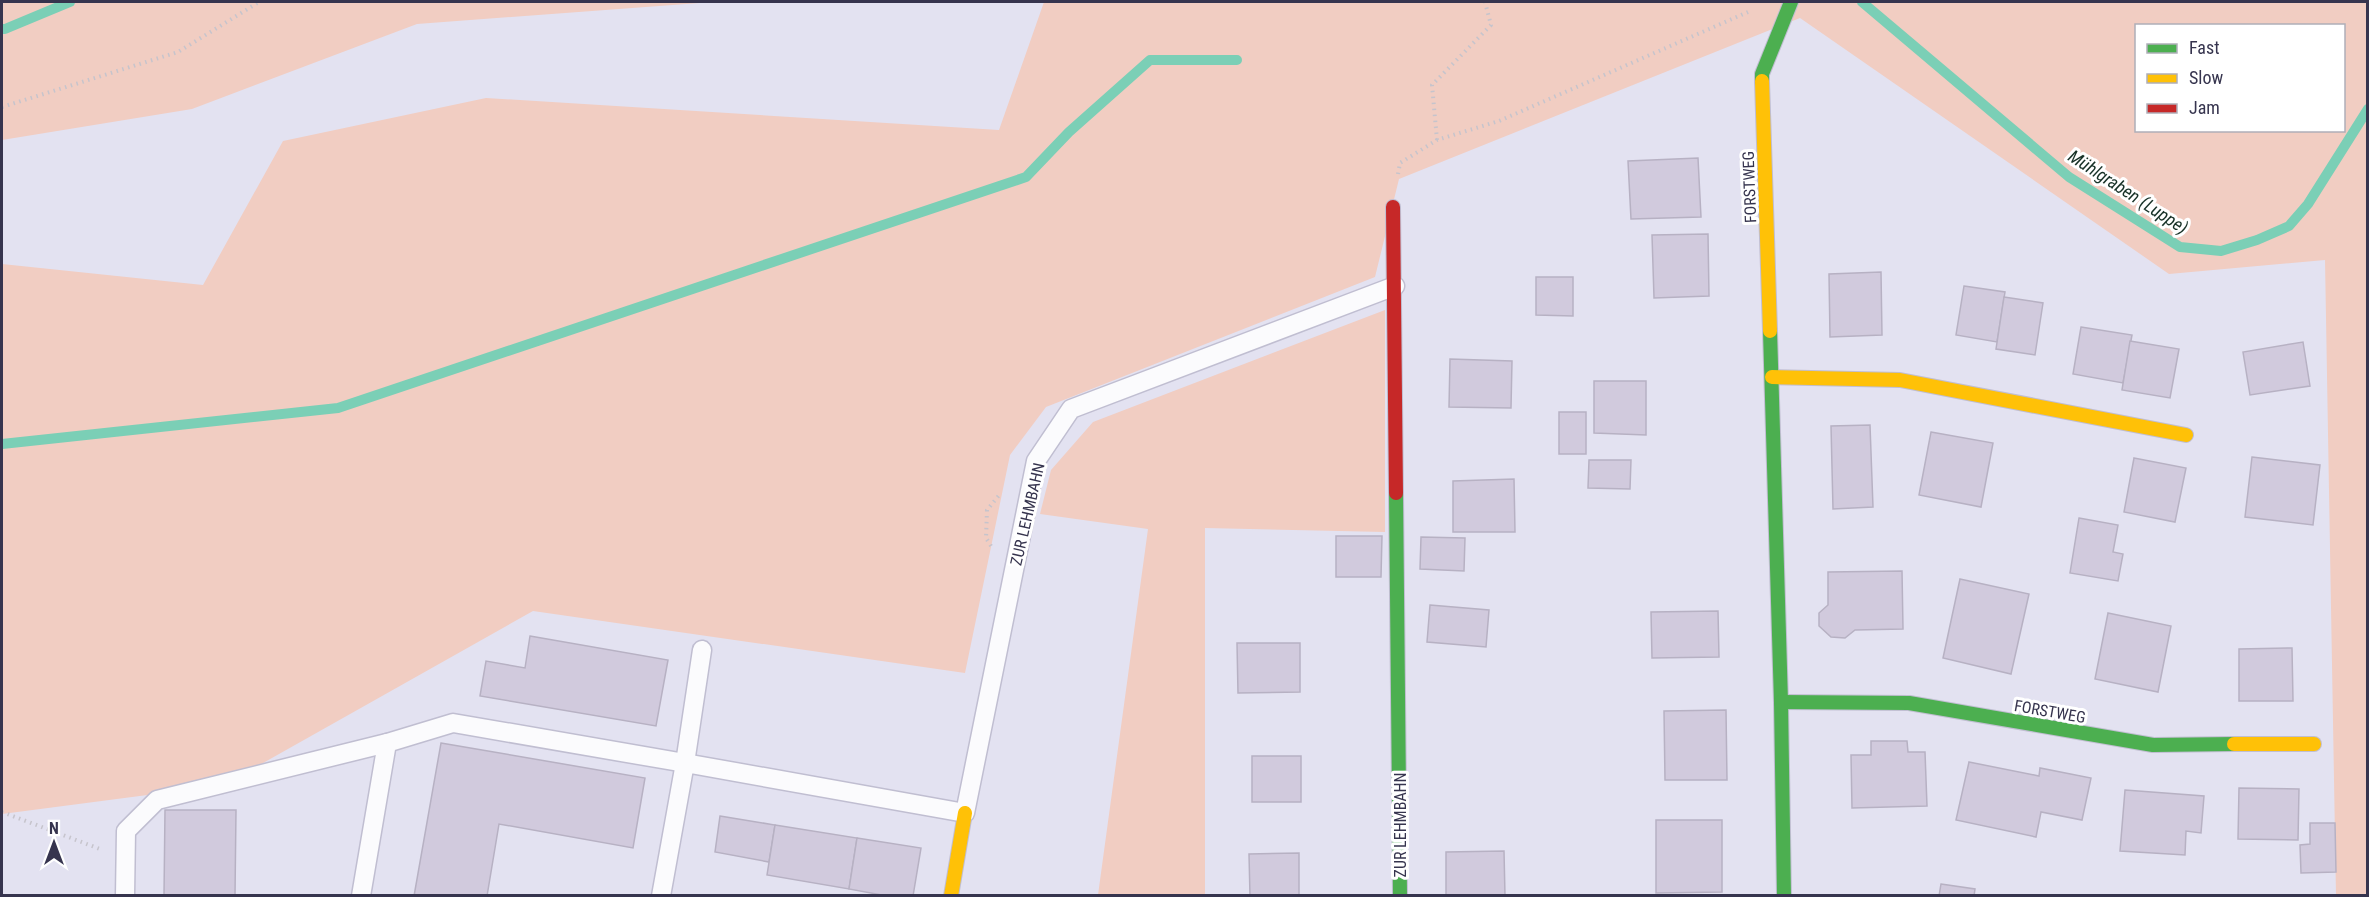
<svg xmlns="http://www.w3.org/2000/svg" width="2369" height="897" font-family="'Roboto Condensed',sans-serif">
	<rect width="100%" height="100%" fill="#e3e2f1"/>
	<!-- green -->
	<g fill="#f1cdc2" fill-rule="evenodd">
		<polygon points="2,2 713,2 417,24 192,109 2,140"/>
		<path d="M1044,2H2367V895H2336L2325,260L2169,274L1800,18L1399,179L1375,277L1046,407L1010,455L965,673L533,611L224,785L2,814V264L203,285L283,141L486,98L999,130ZM2136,26H2344V130H2136Z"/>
		<polygon points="1385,310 1385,532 1205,528 1205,895 1098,895 1148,529 1040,514 1051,470 1093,422"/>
	</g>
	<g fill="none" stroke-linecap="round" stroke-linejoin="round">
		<!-- stream -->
		<g stroke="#7bcfb6" stroke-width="10">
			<polyline points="1862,2 2069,177 2180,247 2221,251 2257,240 2289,226 2308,204 2368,109"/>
			<polyline points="2,29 5,29 70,2"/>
			<polyline points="2,444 338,408 1026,177 1069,132 1150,60 1237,60"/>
		</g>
	</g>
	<!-- building -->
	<g fill="#d1cadd" stroke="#b7b1c3" stroke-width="1.5">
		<polygon points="1698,158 1701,217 1631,219 1628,161"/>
		<polygon points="1708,234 1709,296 1654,298 1652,235"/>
		<polygon points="1881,272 1882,335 1830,337 1829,274"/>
		<polygon points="1536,277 1573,277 1573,316 1536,315"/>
		<polygon points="1964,286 2005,292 1997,342 1956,335"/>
		<polygon points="2004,297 2043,303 2035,355 1996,349"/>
		<polygon points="2081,327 2132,335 2123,383 2073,374"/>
		<polygon points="2130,341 2179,349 2170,398 2122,390"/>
		<polygon points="2303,342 2310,386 2250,395 2243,352"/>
		<polygon points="1450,359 1512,361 1511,408 1449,407"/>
		<polygon points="1594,381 1646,381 1646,435 1594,433"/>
		<rect x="1559" y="412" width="27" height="42"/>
		<polygon points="1870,425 1873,507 1833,509 1831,426"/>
		<polygon points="1931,432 1993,443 1981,507 1919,495"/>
		<polygon points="2252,457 2320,465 2313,525 2245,517"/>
		<polygon points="2134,458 2186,468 2175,522 2124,512"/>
		<polygon points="1589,460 1631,460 1630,489 1588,488"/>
		<polygon points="1514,479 1515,532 1453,532 1453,481"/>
		<polygon points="2079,518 2118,525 2113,552 2123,554 2118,581 2070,573"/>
		<polygon points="1336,536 1382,536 1381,577 1336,577"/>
		<polygon points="1421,537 1465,538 1464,571 1420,569"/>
		<polygon points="1902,571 1903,629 1855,630 1845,638 1831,637 1819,626 1819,613 1828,605 1828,572"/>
		<polygon points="1960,579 2029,594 2011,674 1943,658"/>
		<polygon points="1430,605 1489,610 1486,647 1427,642"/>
		<polygon points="1718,611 1719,657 1652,658 1651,612"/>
		<polygon points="2108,613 2171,626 2158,692 2095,679"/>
		<polygon points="530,636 668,660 656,726 480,696 486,661 525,668"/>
		<polygon points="1237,643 1300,643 1300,692 1238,693"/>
		<polygon points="2292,648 2293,701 2239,701 2239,649"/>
		<polygon points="1726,710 1727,780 1665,780 1664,711"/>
		<polygon points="1871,741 1907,741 1908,752 1925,752 1927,806 1852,808 1851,755 1871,755"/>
		<polygon points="441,743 645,778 633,848 499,824 487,896 414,896"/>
		<rect x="1252" y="756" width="49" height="46"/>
		<polygon points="1969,762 2039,776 2040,768 2091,778 2082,820 2041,812 2036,837 1956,820"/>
		<polygon points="2239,788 2299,789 2298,840 2238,839"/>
		<polygon points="2125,790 2204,796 2201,833 2186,831 2185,855 2120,851"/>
		<polygon points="165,810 236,810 235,896 164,896"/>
		<polygon points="720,816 775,825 769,862 715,852"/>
		<polygon points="1656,820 1722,820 1722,892 1656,893"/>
		<polygon points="2310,823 2335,823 2336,872 2301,873 2300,845 2310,844"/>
		<polygon points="775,825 857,838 849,889 767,875"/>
		<polygon points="857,838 921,848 913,896 887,896 849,889"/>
		<polygon points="1504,851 1505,896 1446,896 1446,852"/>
		<polygon points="1299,853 1299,896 1250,896 1249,854"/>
		<polygon points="1941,884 1975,889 1974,896 1939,896"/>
	</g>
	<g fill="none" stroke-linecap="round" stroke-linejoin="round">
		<defs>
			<g id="lane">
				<polyline points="125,896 126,831 157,800 387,743"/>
				<polyline points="361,896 387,743 453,723 685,763 702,650"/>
				<polyline points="661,896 685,763 965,813 1036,461 1071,409 1395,286"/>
			</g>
			<g id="fast">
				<polyline points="1762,81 1762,74 1791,2"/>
				<polyline points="1770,331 1781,702 1784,896"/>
				<polyline points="1396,493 1400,896"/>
				<polyline points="1781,702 1909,703 2153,745 2234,744"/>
			</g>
			<g id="slow">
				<polyline points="1762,81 1770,331"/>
				<polyline points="1772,377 1900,380 2186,435"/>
				<polyline points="2234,744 2314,744"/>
				<polyline points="951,896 965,813"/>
			</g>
			<polyline id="jam" points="1393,207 1396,493"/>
		</defs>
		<!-- lane casing -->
		<use href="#lane" stroke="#c0bed1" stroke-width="21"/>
		<!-- fast casing -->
		<use href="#fast" stroke="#c0bed1" stroke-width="16"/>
		<!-- slow casing -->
		<use href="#slow" stroke="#c0bed1" stroke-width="16"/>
		<!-- jam casing -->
		<use href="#jam" stroke="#c0bed1" stroke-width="16"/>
		<!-- path -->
		<g stroke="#c6c4cc" stroke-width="4" stroke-dasharray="1.5 4.5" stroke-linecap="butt">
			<polyline points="2,107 178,52 259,2"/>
			<polyline points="1437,140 1432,85 1491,25 1485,2"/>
			<polyline points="1398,174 1400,163 1437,140 1499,121 1748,12"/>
			<polyline points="991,546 986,538 987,510 1000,494"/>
			<polyline points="2,812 100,849"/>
		</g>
		<!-- lane -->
		<use href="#lane" stroke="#fbfbfd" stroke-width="18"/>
		<!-- fast -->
		<use href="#fast" stroke="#4caf50" stroke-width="14"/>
		<!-- slow -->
		<use href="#slow" stroke="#ffc107" stroke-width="14"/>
		<!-- jam -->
		<use href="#jam" stroke="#c62828" stroke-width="14"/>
	</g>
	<g text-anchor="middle" stroke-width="6" stroke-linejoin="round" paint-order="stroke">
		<!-- street labels -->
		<g font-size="16" fill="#36344e" stroke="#fff">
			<text transform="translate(1749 187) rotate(-92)" y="6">FORSTWEG</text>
			<text transform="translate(1027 514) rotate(-77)" y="6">ZUR LEHMBAHN</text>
			<text transform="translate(2050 711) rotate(10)" y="6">FORSTWEG</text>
			<text transform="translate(1400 825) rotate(-90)" y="6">ZUR LEHMBAHN</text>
		</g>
		<!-- water labels -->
		<g font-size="18" font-style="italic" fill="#173127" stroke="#fff">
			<text transform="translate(2128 192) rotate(33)" y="6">Mühlgraben (Luppe)</text>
		</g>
	</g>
	<!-- border -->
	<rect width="2369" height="897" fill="none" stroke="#36344e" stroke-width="6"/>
	<!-- legend -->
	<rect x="2135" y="24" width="210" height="108" fill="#ffffff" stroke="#afaeb8" stroke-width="1.5"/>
	<rect x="2147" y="44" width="30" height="9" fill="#4caf50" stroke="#afaeb8" stroke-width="1.5"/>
	<text x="2189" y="54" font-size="18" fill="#36344e">Fast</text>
	<rect x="2147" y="74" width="30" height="9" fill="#ffc107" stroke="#afaeb8" stroke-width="1.5"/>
	<text x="2189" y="84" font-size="18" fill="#36344e">Slow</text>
	<rect x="2147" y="104" width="30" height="9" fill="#c62828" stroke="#afaeb8" stroke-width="1.5"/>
	<text x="2189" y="114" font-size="18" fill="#36344e">Jam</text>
	<!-- north arrow -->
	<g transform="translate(54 843)" stroke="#ffffff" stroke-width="4.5" paint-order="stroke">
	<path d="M0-4.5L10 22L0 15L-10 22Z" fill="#36344e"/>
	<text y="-9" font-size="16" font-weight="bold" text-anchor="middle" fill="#36344e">N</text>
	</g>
</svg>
